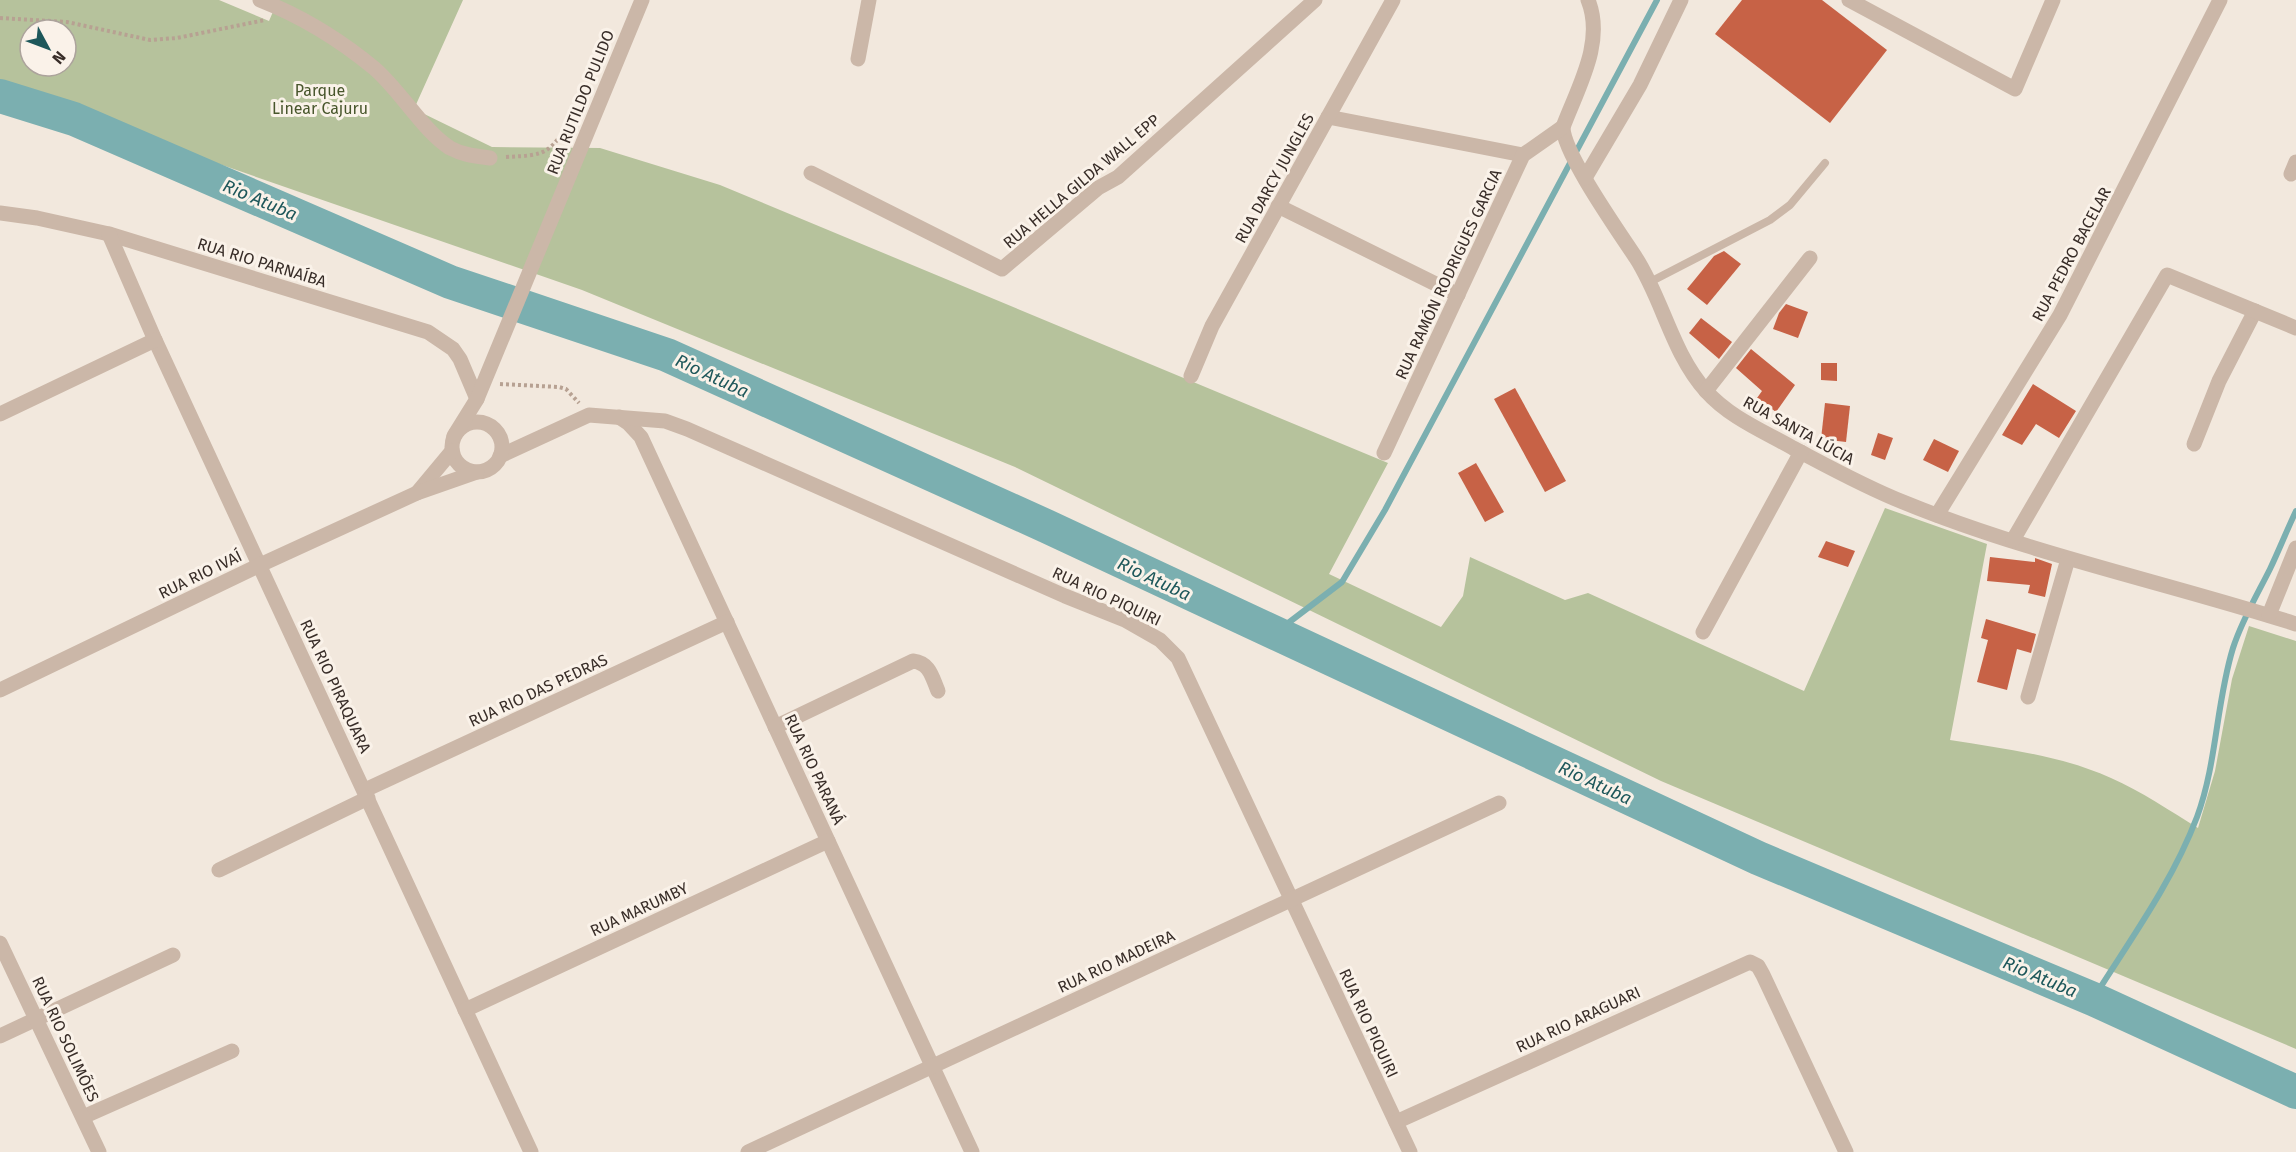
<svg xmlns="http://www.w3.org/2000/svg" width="2296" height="1152" font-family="'Fira Sans',sans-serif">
	<rect width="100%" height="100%" fill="#f2e8dd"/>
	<!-- green -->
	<path fill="#b6c29c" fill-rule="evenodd" d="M0,0H219L269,21L278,0H463L414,109L492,147L600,148L720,185L1388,463L1329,574L1441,627L1463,596L1470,557L1565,600L1588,593L1804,691L1885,508L1987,544L1950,740C2005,749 2060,755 2111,778C2141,791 2170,811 2198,828L2215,771L2232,679L2249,626L2296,641V1049L1661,781L1015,467L582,290L0,88ZM30,30H66V66H30Z"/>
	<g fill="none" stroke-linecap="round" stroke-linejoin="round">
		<!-- stream -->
		<g stroke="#7bafb0" stroke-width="6">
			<polyline points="1275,633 1342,582 1385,510 1657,0"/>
			<path d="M2093,999C2130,940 2172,883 2197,817C2217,763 2216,703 2233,648C2242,620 2257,595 2270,569C2279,550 2287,530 2296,511"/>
		</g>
		<!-- river -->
		<polyline stroke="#7bafb0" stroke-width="34" points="0,96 74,119 450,282 667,355 1046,526 1758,858 2093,999 2296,1092"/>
	</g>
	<!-- building -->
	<g fill="#c76246">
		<polygon points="1742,0 1822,0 1887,50 1830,123 1715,34"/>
		<polygon points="1724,251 1741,264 1707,305 1687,289 1714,256"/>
		<polygon points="1786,304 1808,312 1798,338 1773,329 1779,313"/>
		<polygon points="1701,318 1732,342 1719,359 1689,333"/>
		<polygon points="1751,349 1795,385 1776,412 1757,398 1762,391 1736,368"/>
		<polygon points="1821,363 1837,363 1837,381 1821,380"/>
		<polygon points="2033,384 2076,411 2059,438 2036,424 2022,445 2002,435"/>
		<polygon points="1515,388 1566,481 1545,492 1494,399"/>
		<polygon points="1825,403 1850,406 1846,442 1821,439"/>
		<polygon points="1878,433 1893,438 1885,460 1871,455"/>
		<polygon points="1934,439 1959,451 1948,472 1923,460"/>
		<polygon points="1476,463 1504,512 1485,522 1458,473"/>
		<polygon points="1826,541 1855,551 1848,567 1818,557"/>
		<polygon points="1990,557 2035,562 2035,558 2052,564 2045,597 2028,593 2030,585 1987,581"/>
		<polygon points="1986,619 2036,634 2031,653 2017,649 2007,690 1977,682 1988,640 1981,638"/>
	</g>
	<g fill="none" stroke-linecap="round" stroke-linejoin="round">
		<!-- path -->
		<g stroke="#b7a192" stroke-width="4" stroke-dasharray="3 3" stroke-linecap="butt">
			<polyline points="0,18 67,22 150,40 177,38 265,20"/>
			<path d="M506,157C551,155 547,153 574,118"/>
			<polyline points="500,384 559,387 566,389 579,403"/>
		</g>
		<!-- service -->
		<polyline stroke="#cbb7a8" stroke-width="8" points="1650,282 1770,220 1790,205 1825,163"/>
		<!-- minor -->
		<g stroke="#cbb7a8" stroke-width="15">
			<path d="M260,0C301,16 340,40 374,68C400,90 424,132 450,148C463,155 476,156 490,158"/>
			<path d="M1588,0C1605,42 1578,87 1563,127C1563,153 1619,232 1636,258C1663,300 1672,353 1706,391C1729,417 1763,431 1793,448C1829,467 1865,487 1903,502C2030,554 2165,582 2296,624"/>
			<polyline points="1849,0 2015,89 2053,0"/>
			<polyline points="858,59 869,0"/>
			<polyline points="1328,117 1523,155"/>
			<polyline points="811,173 1002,269 1098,188 1118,177 1315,0"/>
			<polyline points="2291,174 2296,162"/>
			<polyline points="1585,178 1640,85 1681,0"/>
			<polyline points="1278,206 1458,295"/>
			<polyline points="0,213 37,218 109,234 428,332 453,349 460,359 477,399"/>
			<polyline points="109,234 155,340 531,1152"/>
			<polyline points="1191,376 1212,326 1393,0"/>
			<polyline points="1706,391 1810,258"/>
			<polyline points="0,414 155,340"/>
			<polyline points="619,417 628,423 641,437 972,1152"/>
			<polyline points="2194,444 2219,381 2255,311"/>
			<polyline points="1384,453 1523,155 1563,127"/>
			<polyline points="500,456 589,415 665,421 687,429 1065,596 1125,620 1160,640 1178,658 1410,1152"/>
			<polyline points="1937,515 2060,315 2220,0"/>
			<polyline points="2013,540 2167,275 2296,328"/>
			<polyline points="2269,615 2296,548"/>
			<polyline points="1703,632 1801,452"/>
			<polyline points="2028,697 2068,559"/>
			<path d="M775,727L913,661C930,663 932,677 938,691"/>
			<polyline points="365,790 727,622"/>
			<polyline points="219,870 368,798"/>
			<polyline points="465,1010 828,841"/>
			<polyline points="0,1036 173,955"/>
			<polyline points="83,1117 232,1051"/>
			<polyline points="1396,1122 1750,962 1758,966 1763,975 1846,1152"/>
			<polyline points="748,1152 1499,803"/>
		</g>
		<!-- tertiary -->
		<g stroke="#cbb7a8" stroke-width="15">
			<circle cx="477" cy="447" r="25"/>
			<polyline points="454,436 477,399 642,0"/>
			<polyline points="417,493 452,451"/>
			<polyline points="0,690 260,565 417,493 477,472"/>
			<polyline points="0,943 99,1152"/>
		</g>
	</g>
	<g text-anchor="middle" stroke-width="6" stroke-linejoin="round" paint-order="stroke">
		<!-- park labels -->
		<g font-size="16" fill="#48562c" stroke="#faf2e9">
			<text x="320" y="96">Parque<tspan x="320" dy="18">Linear Cajuru</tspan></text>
		</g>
		<!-- street labels -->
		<g font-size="16" fill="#382d28" stroke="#faf2e9">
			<text transform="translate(580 102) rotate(-68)" y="6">RUA RUTILDO PULIDO</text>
			<text transform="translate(1274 178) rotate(-61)" y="6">RUA DARCY JUNGLES</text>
			<text transform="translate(1081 181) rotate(-40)" y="6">RUA HELLA GILDA WALL EPP</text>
			<text transform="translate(2071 254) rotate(-62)" y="6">RUA PEDRO BACELAR</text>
			<text transform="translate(262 262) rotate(17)" y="6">RUA RIO PARNAÍBA</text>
			<text transform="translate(1448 274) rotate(-65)" y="6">RUA RAMÓN RODRIGUES GARCIA</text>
			<text transform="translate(1799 430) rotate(29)" y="6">RUA SANTA LÚCIA</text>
			<text transform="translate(200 574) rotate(-26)" y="6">RUA RIO IVAÍ</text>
			<text transform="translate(1107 596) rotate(25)" y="6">RUA RIO PIQUIRI</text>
			<text transform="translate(336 686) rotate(65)" y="6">RUA RIO PIRAQUARA</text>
			<text transform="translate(538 690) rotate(-25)" y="6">RUA RIO DAS PEDRAS</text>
			<text transform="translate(815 769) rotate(65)" y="6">RUA RIO PARANÁ</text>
			<text transform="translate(639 909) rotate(-25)" y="6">RUA MARUMBY</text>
			<text transform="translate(1116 961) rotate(-25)" y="6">RUA RIO MADEIRA</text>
			<text transform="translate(1578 1019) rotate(-25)" y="6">RUA RIO ARAGUARI</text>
			<text transform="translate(1369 1023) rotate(65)" y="6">RUA RIO PIQUIRI</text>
			<text transform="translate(66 1039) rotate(65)" y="6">RUA RIO SOLIMÕES</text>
		</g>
		<!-- water labels -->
		<g font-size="18" font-style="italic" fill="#1d575a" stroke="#faf2e9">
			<text transform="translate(260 200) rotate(23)" y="6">Rio Atuba</text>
			<text transform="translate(712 376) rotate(25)" y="6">Rio Atuba</text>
			<text transform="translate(1154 579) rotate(25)" y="6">Rio Atuba</text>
			<text transform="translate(1595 783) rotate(25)" y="6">Rio Atuba</text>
			<text transform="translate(2040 977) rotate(23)" y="6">Rio Atuba</text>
		</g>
	</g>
	<!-- north arrow -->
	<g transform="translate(48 48) rotate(131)"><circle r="28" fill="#faf2e9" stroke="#aca39c" stroke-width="1.5"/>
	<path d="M0-4.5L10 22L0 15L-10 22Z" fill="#1d575a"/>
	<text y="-9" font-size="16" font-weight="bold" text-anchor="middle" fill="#382d28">N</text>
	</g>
</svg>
